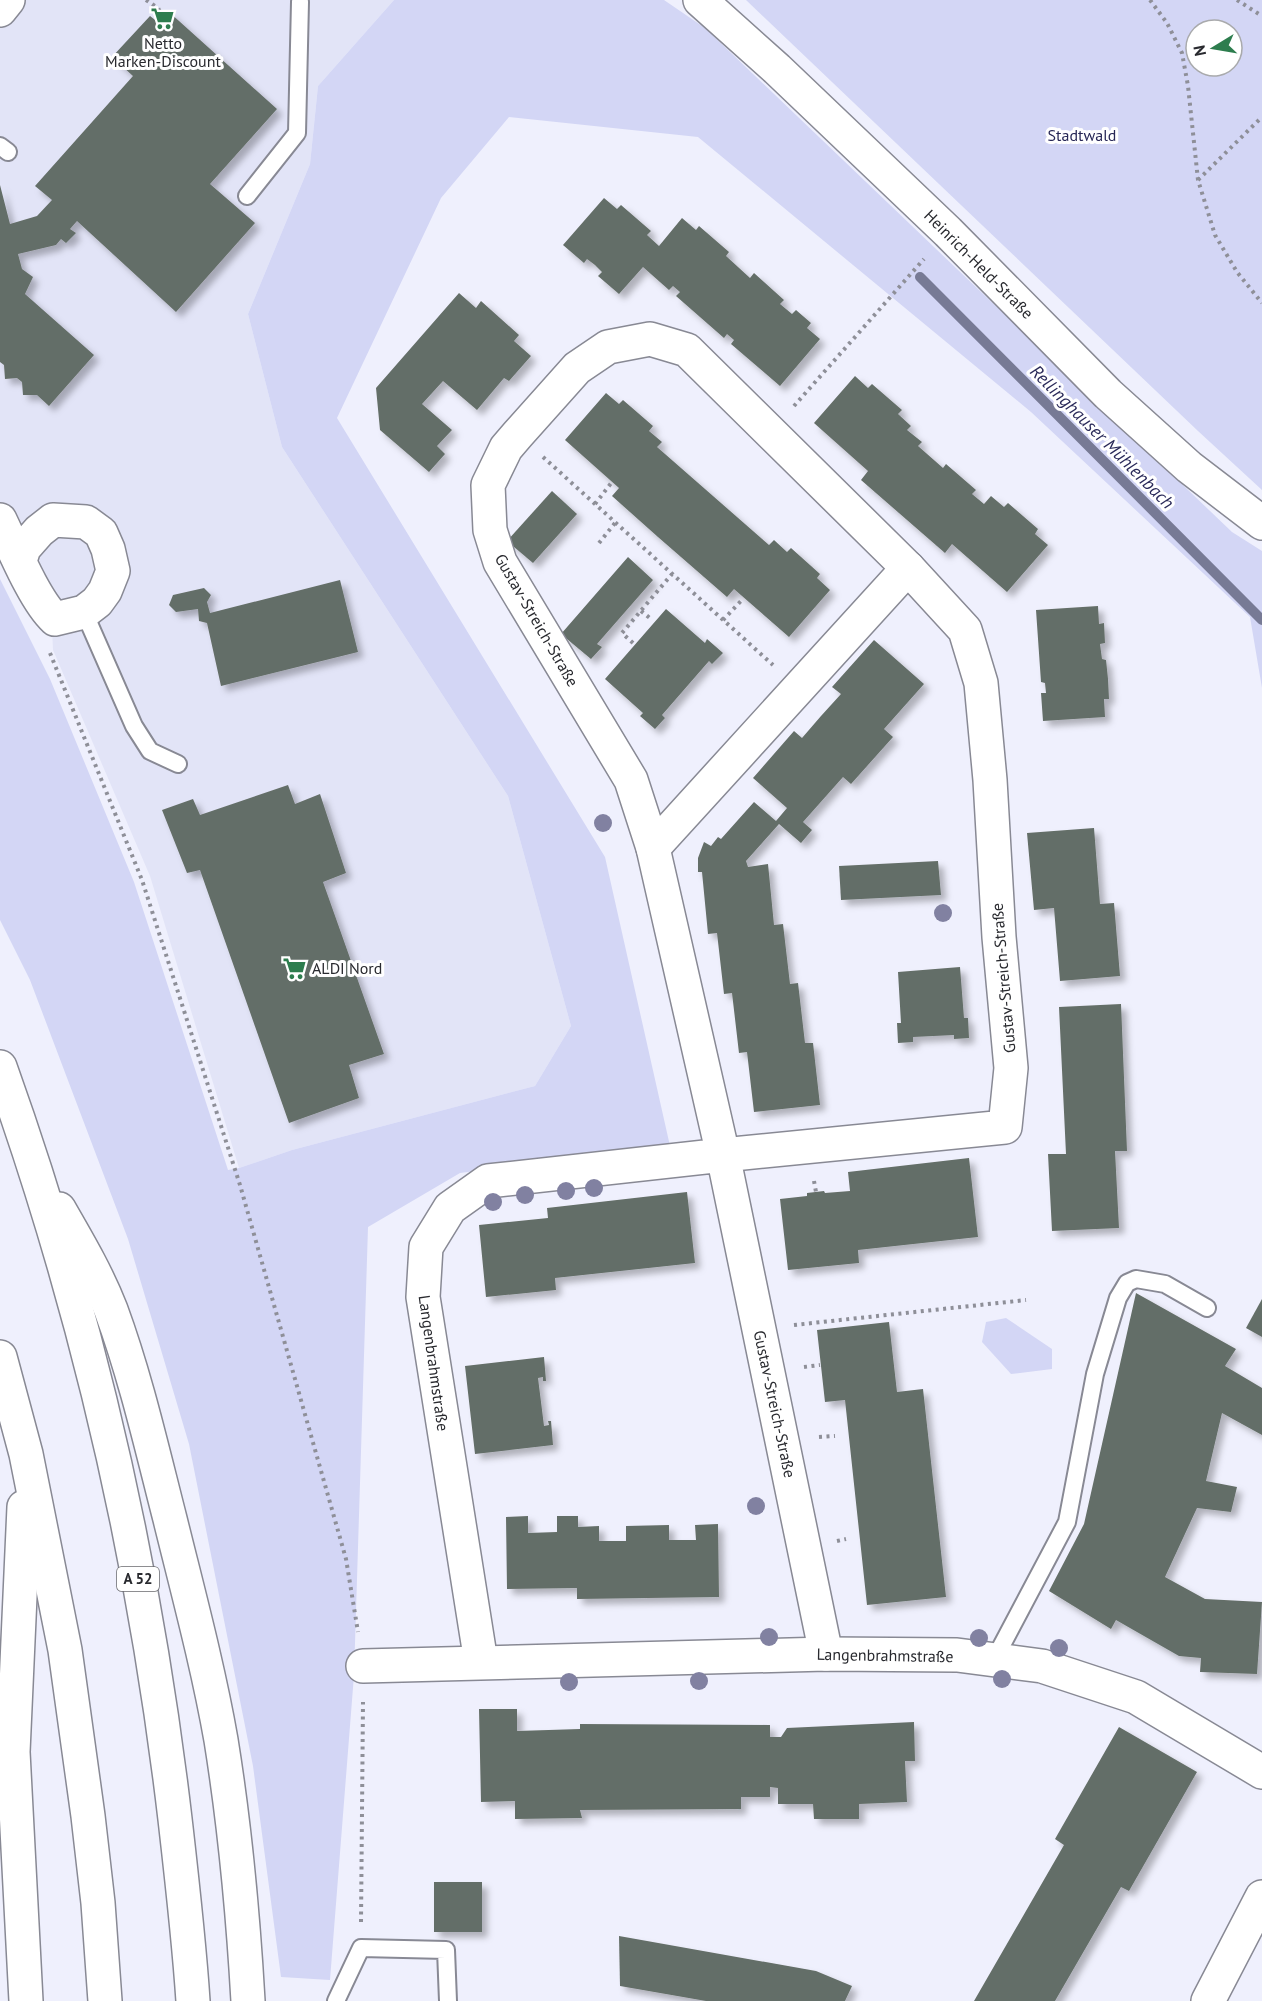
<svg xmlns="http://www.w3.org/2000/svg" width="1262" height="2001" font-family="'PT Sans',sans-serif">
	<defs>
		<filter id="shadow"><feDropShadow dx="5.5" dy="5.5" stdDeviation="3" flood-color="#0004"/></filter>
	</defs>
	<rect width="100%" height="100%" fill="#eff0fd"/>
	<!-- built -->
	<polygon fill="#e2e4f7" points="0,0 394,0 318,86 310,164 248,314 282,447 508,796 571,1026 535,1086 292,1150 239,1168 150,876 53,650 51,606 0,509"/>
	<!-- green -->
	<g fill="#d3d6f5" fill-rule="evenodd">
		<polygon points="394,0 664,0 705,28 1232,532 1262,551 1262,688 1250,617 1031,412 698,137 509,117 441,198 337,418 605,857 670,1146 460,1173 368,1227 354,1675 330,1980 281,1977 253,1766 189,1444 128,1239 30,980 0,920 0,579 50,679 134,882 228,1170 239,1168 292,1150 535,1086 571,1026 508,796 282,447 248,314 310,164 318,86"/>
		<path d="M746,0H1262V490L1198,431ZM1196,30H1232V66H1196Z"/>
		<polygon points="1006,1318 1052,1349 1052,1369 1011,1374 982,1342 986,1322"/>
	</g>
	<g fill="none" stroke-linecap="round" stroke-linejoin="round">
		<!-- stream -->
		<polyline stroke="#777a95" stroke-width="10" points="920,277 1262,620"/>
	</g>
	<!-- building -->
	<g fill="#646e67" filter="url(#shadow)">
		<polygon points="169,12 277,109 210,184 255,223 176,312 77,221 70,229 76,233 66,243 61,239 56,245 18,254 22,269 33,277 25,294 94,355 49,406 37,395 23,395 22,382 17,378 5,379 4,365 0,362 0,185 10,224 37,216 52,200 35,186 133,76 112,57 150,16 159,23"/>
		<polygon points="604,198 617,209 621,205 651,231 647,235 659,246 682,218 696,230 699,226 729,252 726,256 750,278 754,273 784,300 780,304 792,314 796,310 811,323 807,328 820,339 780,386 731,344 734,340 727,334 724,338 676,296 680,292 673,286 669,290 643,267 619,294 598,276 602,272 595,265 587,259 584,263 563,245"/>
		<polygon points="459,293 476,308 481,301 519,335 514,341 531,356 509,381 504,378 477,410 443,381 422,404 452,430 437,446 445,454 429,472 380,430 376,388"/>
		<polygon points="855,376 868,388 872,384 902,410 898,414 911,426 907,430 922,442 918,446 943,468 946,464 976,490 972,494 984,504 991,496 1004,507 1008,503 1038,529 1035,534 1048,545 1007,592 952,544 945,553 861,480 868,471 814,423"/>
		<polygon points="606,393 619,404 623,400 653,426 649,431 662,442 657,447 769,545 774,540 787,552 791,548 820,574 817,578 830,590 789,637 734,589 727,597 658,537 612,496 619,488 565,440"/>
		<polygon points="552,491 577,514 533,563 507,541"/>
		<polygon points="628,557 653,580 597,644 602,647 591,659 561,634"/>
		<polygon points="340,580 358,652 221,686 207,623 199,621 198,609 176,612 169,605 173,595 204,588 211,595 207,602 210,613"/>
		<polygon points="1098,606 1099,624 1104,623 1105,643 1100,644 1102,659 1106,660 1108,679 1109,699 1104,699 1105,717 1043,721 1041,693 1046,693 1045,683 1041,682 1036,610"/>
		<polygon points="666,609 705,643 707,639 723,653 712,664 709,661 662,715 665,718 655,729 640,716 643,713 605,679"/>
		<polygon points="874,640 924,684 884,729 893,737 851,784 843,777 803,822 812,830 801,843 779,824 746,861 748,867 768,864 774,925 783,924 790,984 798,983 805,1043 813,1043 820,1105 754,1112 747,1052 739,1053 732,993 724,994 717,933 708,934 702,872 698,872 698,858 704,842 711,846 718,837 721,839 754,802 776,821 787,808 753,778 794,731 802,738 821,716 841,694 832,687"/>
		<polygon points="288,785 295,804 320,794 346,873 323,882 384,1054 349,1065 359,1098 289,1123 200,870 187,873 162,810 193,799 200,815"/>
		<polygon points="1094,828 1100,904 1114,903 1120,976 1060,981 1054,908 1034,910 1027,833"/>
		<polygon points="938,861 941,895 841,900 839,866"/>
		<polygon points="960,967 964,1018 968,1018 969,1038 954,1039 954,1035 913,1037 913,1042 898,1043 897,1023 901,1023 898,972"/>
		<polygon points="1121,1004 1127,1151 1115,1151 1119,1228 1052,1231 1048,1154 1066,1154 1059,1007"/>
		<polygon points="969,1158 978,1237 858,1250 859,1263 788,1270 780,1199 807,1196 807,1193 824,1191 825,1193 850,1191 848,1172"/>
		<polygon points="687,1192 695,1263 555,1278 556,1290 486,1297 479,1225 548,1218 547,1208"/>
		<polygon points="1136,1293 1236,1349 1225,1366 1262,1388 1262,1435 1222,1413 1206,1481 1237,1487 1231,1512 1197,1508 1165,1577 1205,1599 1262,1602 1257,1674 1200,1672 1201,1658 1179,1656 1116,1620 1111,1629 1049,1591 1084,1524"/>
		<polygon points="1262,1299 1262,1337 1246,1328"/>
		<polygon points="889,1322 897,1392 923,1389 946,1597 867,1605 845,1400 825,1402 817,1330"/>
		<polygon points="544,1357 546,1381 543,1381 543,1377 538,1378 544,1426 549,1425 548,1421 551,1421 553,1445 475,1454 465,1366"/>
		<polygon points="528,1516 528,1533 557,1532 557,1516 578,1516 578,1527 599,1526 599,1541 626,1541 626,1526 669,1525 669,1540 696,1540 695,1525 718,1524 719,1597 577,1599 577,1588 507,1589 506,1517"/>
		<polygon points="479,1709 517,1709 517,1731 580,1729 580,1724 770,1725 770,1737 781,1737 787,1728 914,1722 915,1761 905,1761 907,1802 859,1804 859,1819 814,1819 813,1804 778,1804 778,1788 770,1787 770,1797 741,1797 741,1809 580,1810 582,1818 515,1819 515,1801 481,1802"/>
		<polygon points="1119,1727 1197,1772 1129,1891 1121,1887 1055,2001 974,2001 1064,1845 1055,1839"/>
		<rect x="434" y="1882" width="48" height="50"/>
		<polygon points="619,1936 816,1971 852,1986 845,2001 706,2001 620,1986"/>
	</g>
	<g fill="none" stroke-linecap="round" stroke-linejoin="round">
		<defs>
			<g id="service">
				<polyline points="0,146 8,152"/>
				<polyline points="247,196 297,133 300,2"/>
				<polyline points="84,612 134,726 150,751 178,764"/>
				<polyline points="994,1660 1067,1522 1095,1374 1118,1298 1127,1283 1136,1279 1165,1284 1207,1308"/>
				<polyline points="336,2001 361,1948 446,1950 448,2001"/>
			</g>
			<g id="minor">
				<polyline points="700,0 777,69 948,232 1108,394 1189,467 1262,523"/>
				<polyline points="0,10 8,0"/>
				<path d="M0,520C13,547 35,601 55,619L84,612L97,602L105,591L113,571L108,549L101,533L86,522L53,520L39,531L24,548L20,561"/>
				<polyline points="653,848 908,568"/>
				<polyline points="481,1662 423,1297 426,1247 450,1208 488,1181 723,1155 1005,1127 1011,1068 999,937 990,780 981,683 965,630 908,568 687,350 650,339 608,347 577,368 518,434 506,448 488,485 490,530 500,562 631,780 653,848 723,1155 826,1654"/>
				<polyline points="363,1666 826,1654 957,1655 1042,1666 1136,1697 1262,1772"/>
				<polyline points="1208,2001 1262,1897"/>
			</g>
			<g id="motorway">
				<path d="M0,1067C87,1310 145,1563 175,1819C182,1880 189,1940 193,2001"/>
				<path d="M59,1209C78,1242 97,1274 111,1310C136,1378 152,1449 170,1519C188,1592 208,1666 221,1740C235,1827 243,1913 248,2001"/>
				<polyline points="0,1357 26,1454 65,1650 88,1816 98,1903 105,2001"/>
				<polyline points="24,1507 13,1752 26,2001"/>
			</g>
		</defs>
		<!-- service casing -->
		<use href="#service" stroke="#888994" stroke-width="20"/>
		<!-- minor casing -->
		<use href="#minor" stroke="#888994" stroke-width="36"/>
		<!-- motorway casing -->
		<use href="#motorway" stroke="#888994" stroke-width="36"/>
		<!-- path -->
		<g stroke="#8e8f98" stroke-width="4" stroke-dasharray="3 4.5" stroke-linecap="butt">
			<polyline points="146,0 158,8 163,18"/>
			<polyline points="1150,0 1167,23 1182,53 1188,86 1198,180 1215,235 1237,272 1262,303"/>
			<polyline points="1237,0 1262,16"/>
			<polyline points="1198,180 1262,117"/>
			<polyline points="794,406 924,259"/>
			<polyline points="543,457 773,665"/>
			<polyline points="595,504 612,482"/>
			<polyline points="599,543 615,523"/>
			<polyline points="641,611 651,619"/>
			<polyline points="723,620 741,601"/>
			<polyline points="633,643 622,633 672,574"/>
			<polyline points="50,653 142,880 240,1185 346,1559 358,1632"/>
			<polyline points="814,1181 816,1192"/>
			<polyline points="794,1325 1026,1300"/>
			<polyline points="804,1367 820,1365"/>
			<polyline points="819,1437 835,1436"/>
			<polyline points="837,1541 846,1539"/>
			<polyline points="361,1922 363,1702"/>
		</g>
		<!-- service -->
		<use href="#service" stroke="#fff" stroke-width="16"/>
		<!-- minor -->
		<use href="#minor" stroke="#fff" stroke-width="33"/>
		<!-- motorway -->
		<use href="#motorway" stroke="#fff" stroke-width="33"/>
	</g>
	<!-- trees -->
	<g fill="#8181a1">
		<circle cx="603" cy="823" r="9"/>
		<circle cx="943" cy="913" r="9"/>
		<circle cx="594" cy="1188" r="9"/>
		<circle cx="566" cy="1191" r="9"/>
		<circle cx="525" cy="1195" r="9"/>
		<circle cx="493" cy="1202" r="9"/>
		<circle cx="756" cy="1506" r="9"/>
		<circle cx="769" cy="1637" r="9"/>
		<circle cx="979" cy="1638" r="9"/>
		<circle cx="1059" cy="1648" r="9"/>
		<circle cx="1002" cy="1679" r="9"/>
		<circle cx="699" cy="1681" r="9"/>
		<circle cx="569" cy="1682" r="9"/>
	</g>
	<!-- icons -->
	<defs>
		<symbol id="supermarket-bare" viewBox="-9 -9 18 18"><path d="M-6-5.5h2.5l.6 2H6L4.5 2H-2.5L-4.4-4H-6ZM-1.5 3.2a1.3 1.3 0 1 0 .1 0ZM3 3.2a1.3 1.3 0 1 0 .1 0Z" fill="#2d7d4e" stroke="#fff" stroke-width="2.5" paint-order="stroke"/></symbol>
	</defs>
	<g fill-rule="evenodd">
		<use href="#supermarket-bare" x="146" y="2" width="33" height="33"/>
		<use href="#supermarket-bare" x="278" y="952" width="33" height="33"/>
	</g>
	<g text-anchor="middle" stroke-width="6" stroke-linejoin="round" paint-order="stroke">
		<!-- shield labels -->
		<rect fill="#fff" stroke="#696a6d" stroke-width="1.5" x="117" y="1567" width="42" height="24" rx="4.5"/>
		<g font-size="15" font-weight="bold" fill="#292a2f">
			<text x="138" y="1584">A 52</text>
		</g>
		<!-- poi labels -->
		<g font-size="16" fill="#292a2f" stroke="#fff">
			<text x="163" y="49">Netto<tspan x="163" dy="18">Marken-Discount</tspan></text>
			<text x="312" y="974" text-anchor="start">ALDI Nord</text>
		</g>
		<!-- park labels -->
		<g font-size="16" fill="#272756" stroke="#fff">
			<text x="1082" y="141">Stadtwald</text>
		</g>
		<!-- street labels -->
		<g font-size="16" fill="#292a2f" stroke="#fff">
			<text transform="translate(979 264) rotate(45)" y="6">Heinrich-Held-Straße</text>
			<text transform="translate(537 620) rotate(60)" y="6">Gustav-Streich-Straße</text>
			<text transform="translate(1003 978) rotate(-95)" y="6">Gustav-Streich-Straße</text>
			<text transform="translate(434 1363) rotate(82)" y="6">Langenbrahmstraße</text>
			<text transform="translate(775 1404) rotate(78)" y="6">Gustav-Streich-Straße</text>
			<text transform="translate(885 1655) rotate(1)" y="6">Langenbrahmstraße</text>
		</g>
		<!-- water labels -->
		<g font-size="18" font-style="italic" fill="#2a2a59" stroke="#fff">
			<text transform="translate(1102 437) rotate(45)" y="6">Rellinghauser Mühlenbach</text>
		</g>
	</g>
	<!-- north arrow -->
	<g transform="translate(1214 48) rotate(259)"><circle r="28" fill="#ffffff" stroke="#a9aaac" stroke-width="1.5"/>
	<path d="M0-4.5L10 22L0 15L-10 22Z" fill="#2d7d4e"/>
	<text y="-9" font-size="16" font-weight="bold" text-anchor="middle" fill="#292a2f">N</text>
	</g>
</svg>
